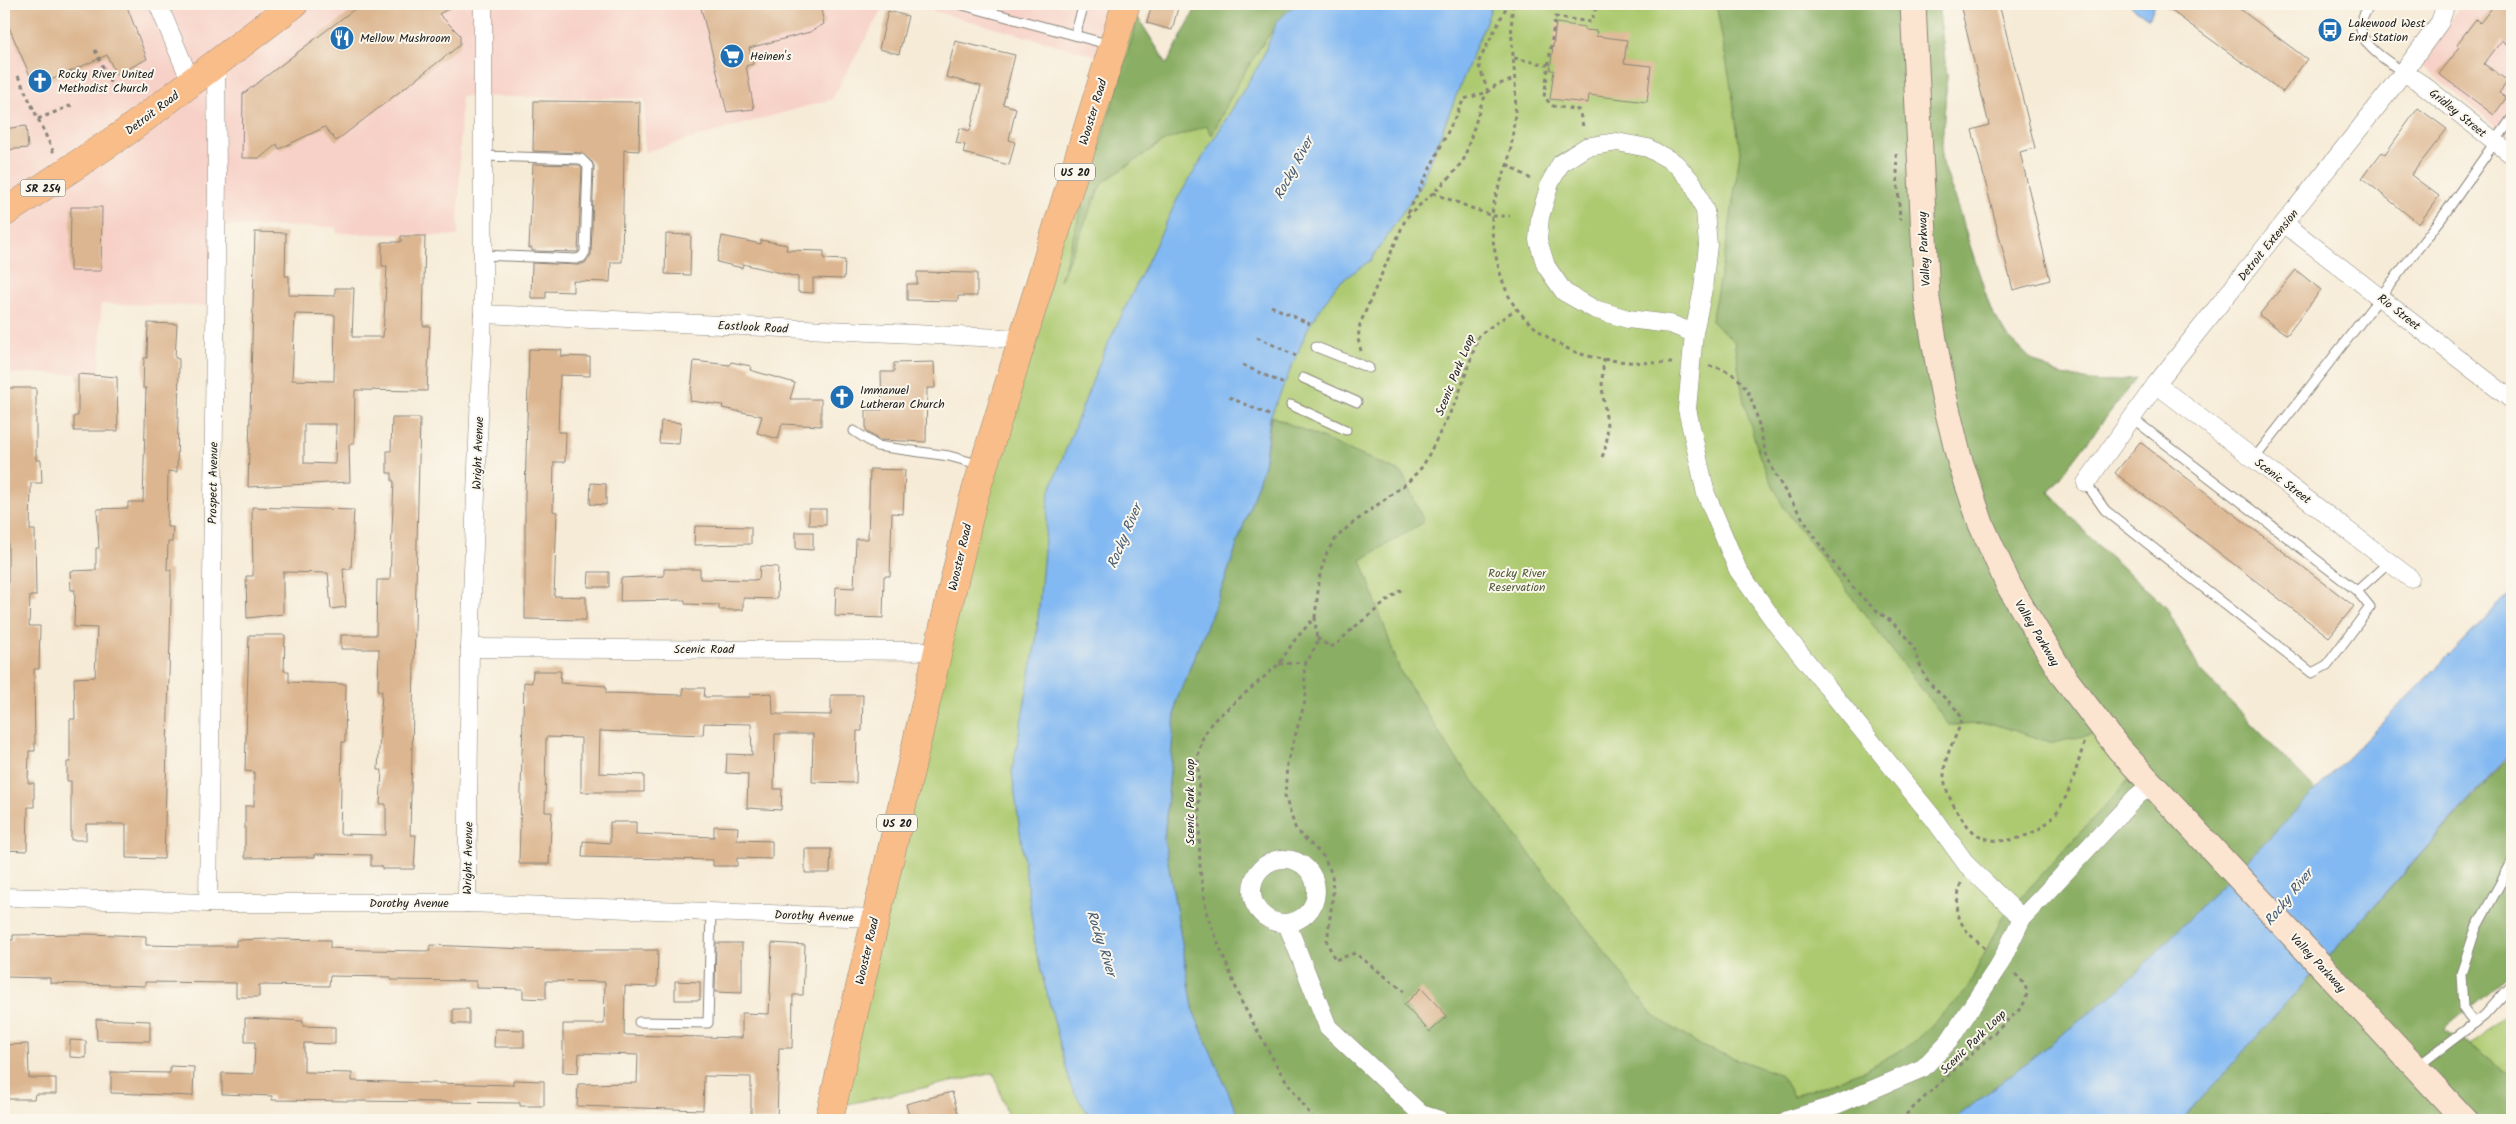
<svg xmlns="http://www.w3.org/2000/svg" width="2516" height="1124" font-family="Kalam,sans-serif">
	<rect width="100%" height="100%" fill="#fbf7ec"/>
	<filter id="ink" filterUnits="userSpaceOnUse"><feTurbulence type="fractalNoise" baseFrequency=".02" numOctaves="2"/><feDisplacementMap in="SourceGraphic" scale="10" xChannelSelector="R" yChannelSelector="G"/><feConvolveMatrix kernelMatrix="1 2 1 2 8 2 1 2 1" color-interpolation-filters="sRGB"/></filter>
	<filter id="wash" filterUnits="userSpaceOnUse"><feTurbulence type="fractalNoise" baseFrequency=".0096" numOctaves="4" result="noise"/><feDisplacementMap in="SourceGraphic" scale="20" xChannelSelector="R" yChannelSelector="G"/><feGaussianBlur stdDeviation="1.12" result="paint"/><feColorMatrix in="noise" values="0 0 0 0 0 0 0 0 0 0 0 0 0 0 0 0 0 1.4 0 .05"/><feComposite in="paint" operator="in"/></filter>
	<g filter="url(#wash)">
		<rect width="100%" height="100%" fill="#f6ebd7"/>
		<!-- built -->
		<g fill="#f7d1c7">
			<polygon points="4,4 885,4 832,99 644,152 645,99 461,96 458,236 337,233 336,227 223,226 222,306 101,304 100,374 4,373"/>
			<polygon points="908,4 1116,4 1101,57"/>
			<polygon points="2461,4 2512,4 2512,138 2419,64"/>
		</g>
		<!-- green -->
		<g fill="#adca71" stroke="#647346">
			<path d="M1129,4L1212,135C1233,89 1260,40 1295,4H1938L1947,76L1941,157L1991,310L2008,337L2031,359L2058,374L2089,381L2105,382L2136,378L2049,492L2095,543L2166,607L2199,669L2359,836L2424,1016L2512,1084V1120H1009L994,1073L843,1105L964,522Z"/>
			<polygon points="2511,1008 2512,1009 2512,1077 2471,1045"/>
		</g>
		<!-- forest -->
		<g fill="#8aae63" stroke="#536540">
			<path d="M1198,4H1295C1260,40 1233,90 1212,135L1206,126L1164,141L1102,183L1060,281L1138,18L1167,64Z"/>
			<polygon points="1716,4 1938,4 1947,76 1941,157 1991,310 2008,337 2031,359 2058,374 2089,381 2105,382 2136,378 2049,492 2095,543 2166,607 2199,669 2319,794 2120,989 1953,1120 1244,1120 1238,1116 1194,1013 1164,839 1176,702 1224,583 1264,465 1271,416 1402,473 1424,522 1361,560 1400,671 1453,754 1653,1015 1703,1047 1781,1075 1793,1096 1865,1070 1915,1042 1967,989 2002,918 2141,766 2110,730 2053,743 1994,724 1949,725 1784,508 1760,458 1744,403 1734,341 1711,321 1728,237 1740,152 1732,92"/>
			<polygon points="2512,754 2512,972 2443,1030 2471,1045 2512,1077 2512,1120 2181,1120"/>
		</g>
		<!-- water -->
		<g fill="#83b9f2" stroke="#506a87">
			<polygon points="1295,4 1493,4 1420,186 1371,260 1337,284 1309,326 1270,418 1264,465 1224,583 1176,702 1164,839 1194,1013 1238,1115 1244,1120 1092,1120 1071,1087 1036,951 1012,772 1036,641 1049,493 1103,354 1178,198 1260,63 1277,22"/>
			<polygon points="2128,4 2155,4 2149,19"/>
			<polygon points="2512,591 2512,752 2182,1120 1953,1120 2120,989"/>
		</g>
		<g id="blocks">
			<!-- building -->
			<g fill="#dcb690" fill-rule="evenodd">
				<polygon points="4,4 126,4 147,59 116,75 107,55 35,87 4,16"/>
				<polygon points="361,4 457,4 439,14 460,35 460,45 336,141 325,127 279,149 277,144 260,158 242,158 243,94"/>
				<polygon points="700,4 820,4 824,24 810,32 749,48 753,64 746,66 754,109 727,112"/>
				<polygon points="1152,4 1179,4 1172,30 1147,23"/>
				<polygon points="1960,4 1999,4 2035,148 2020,152 2050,280 2013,290 1972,130 1989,125"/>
				<polygon points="2162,4 2233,4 2307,59 2283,92"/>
				<polygon points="2495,4 2512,4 2512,48 2502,40 2484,64 2508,81 2499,93 2506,98 2494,115 2439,74 2460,47 2457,44 2476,19 2480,23"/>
				<polygon points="888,11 908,16 899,54 879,49"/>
				<polygon points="1556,23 1585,27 1585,30 1597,31 1596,36 1627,40 1624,63 1651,66 1647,102 1589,95 1588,103 1550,99 1554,70 1550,70"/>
				<polygon points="955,41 1015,55 1003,104 1016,108 1009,140 1015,142 1009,165 963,153 965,145 956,143 960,128 970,131 981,86 946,77"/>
				<polygon points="534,101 640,102 639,151 624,150 622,262 611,262 610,282 573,281 573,292 546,291 546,298 531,298 532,263 578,265 585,263 591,255 594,166 592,162 582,153 533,151"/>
				<polygon points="2418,108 2447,129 2411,175 2439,196 2419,224 2362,178 2382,152 2385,154"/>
				<polygon points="26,126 28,148 4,150 4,129"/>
				<polygon points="533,164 578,165 582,168 578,252 532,251 532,248 529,248"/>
				<polygon points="71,207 102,207 101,271 70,271"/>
				<path d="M255,232L286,233L285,276H289V295L335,296V288H354L352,337H383L387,266H382V242H401V236H425L423,326H430L427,391L355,390L354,444H349L350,482L248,487ZM295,314L335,315L334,381L292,380ZM304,424H336L335,464L304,463Z"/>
				<polygon points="666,234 691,235 690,275 665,274"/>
				<polygon points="722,236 761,244 761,240 787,245 786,250 824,251 824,259 845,260 844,279 813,278 813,293 798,292 798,277 743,264 742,268 717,262"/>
				<polygon points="2296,270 2321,290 2287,335 2259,315"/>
				<polygon points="917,272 977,273 977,296 958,296 958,301 907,300 907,284 917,284"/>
				<polygon points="148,323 177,324 175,358 179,359 177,472 168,471 167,527 173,527 172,542 168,542 167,570 171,570 171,602 164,859 126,858 126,824 86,824 86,840 71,840 71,781 67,781 67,762 70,762 70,719 75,719 74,678 95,677 97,628 74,627 75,590 71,590 70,571 96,570 96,548 99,548 97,509 128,508 128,502 143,502 146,388 143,388 144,358 147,358"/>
				<polygon points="529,349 562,350 561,356 590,357 590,376 560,375 558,432 566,432 565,462 554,462 553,511 557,512 554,596 586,597 586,620 525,619 525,493"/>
				<polygon points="694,361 730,365 731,362 751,366 750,370 795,383 790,399 821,399 821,426 782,424 778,439 757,433 762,416 722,408 723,405 690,401"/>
				<polygon points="934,362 935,388 927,388 926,442 879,440 866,431 866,410 882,410 881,372 894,372 894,363"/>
				<polygon points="78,374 117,377 118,431 74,431 74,416 78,416"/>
				<polygon points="8,388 36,388 36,460 41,460 42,483 31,483 30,530 35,530 36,596 30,596 29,626 40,626 39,669 34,669 35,751 29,751 28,783 34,783 34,807 28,807 27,851 4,850 4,698 7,698 5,641 6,616 8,617 8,519 4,519 4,425 8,425"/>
				<polygon points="392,418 420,418 410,835 416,835 414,869 382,869 382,866 371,866 371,855 315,854 315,857 245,858 245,806 254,806 254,772 245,771 249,635 285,635 284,671 289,671 289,682 346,684 345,742 342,742 340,834 386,835 386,804 380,804 382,770 378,770 382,691 378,691 379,649 341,649 341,635 376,635 377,580 390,580 394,481 392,481 392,473 387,473 387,451 391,451"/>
				<polygon points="661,421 681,423 679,444 659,443"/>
				<polygon points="2140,442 2354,606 2329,637 2115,473"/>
				<polygon points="870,469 905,470 903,514 892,513 890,576 884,576 883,618 835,616 836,587 854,588 856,539 868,539"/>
				<polygon points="591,483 606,484 606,505 590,504"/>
				<polygon points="252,507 354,510 351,569 343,569 346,607 331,609 328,573 283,572 283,614 247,618 246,576 253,576"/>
				<rect x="809" y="509" width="17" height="16"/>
				<polygon points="695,526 751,527 751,544 694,545"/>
				<polygon points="796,532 813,532 813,550 796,549"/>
				<polygon points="760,566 778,567 777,599 743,598 743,610 719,610 719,605 685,604 685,600 620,601 621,578 664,576 664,569 700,569 700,579 754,580 759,579"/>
				<polygon points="589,572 609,572 609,587 588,587"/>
				<polygon points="533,671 561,671 560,683 606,686 606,693 683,695 683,688 705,688 704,697 750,697 750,694 772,693 773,714 831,715 831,695 863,695 862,731 857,731 856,783 812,782 813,734 775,734 774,789 782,789 781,810 747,808 748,774 726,773 727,754 752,755 751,724 704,723 703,735 600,731 599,773 644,775 644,792 581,792 581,738 546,737 545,812 552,812 549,864 519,864 524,682 532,683"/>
				<polygon points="610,822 636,822 636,834 714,837 714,826 738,827 737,840 772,841 772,859 737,858 737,866 713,866 713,860 582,857 583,841 610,843"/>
				<polygon points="805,849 831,849 830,873 805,873"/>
				<polygon points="86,934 146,936 146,945 193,946 236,946 236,940 270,939 330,940 330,948 365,950 430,951 430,945 547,950 658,950 657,987 625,986 624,1035 742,1038 742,1013 769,1014 772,943 805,945 803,995 793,995 792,1048 779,1048 777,1120 751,1120 751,1077 704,1076 703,1110 577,1106 578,1084 637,1083 638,1055 579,1053 578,1073 563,1072 563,1024 604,1024 605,982 546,981 546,999 523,998 523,989 476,988 476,981 391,980 391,977 330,976 329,986 259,985 259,997 236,997 236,983 145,982 145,986 50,983 50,978 4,977 4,940 13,940 13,935"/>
				<polygon points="716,943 742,943 742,993 715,992"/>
				<polygon points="675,981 700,982 700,1000 675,1000"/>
				<polygon points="1421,988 1447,1016 1430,1032 1404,1005"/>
				<rect x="453" y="1009" width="16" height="15"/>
				<polygon points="245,1018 303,1021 303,1026 335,1027 335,1044 304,1043 304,1072 352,1073 352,1081 513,1085 513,1080 544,1081 544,1106 520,1106 520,1103 272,1100 272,1096 222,1094 222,1073 254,1074 255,1042 245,1042"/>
				<polygon points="96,1019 150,1021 150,1041 97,1040"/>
				<polygon points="495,1029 524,1030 524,1047 494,1047"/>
				<polygon points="70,1040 86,1041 86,1058 70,1057"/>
				<polygon points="28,1044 29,1078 56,1078 56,1094 35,1094 34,1099 8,1099 8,1071 4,1071 4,1045"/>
				<polygon points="170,1066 194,1067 193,1096 111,1093 111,1072 170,1073"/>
				<polygon points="952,1092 960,1120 910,1120 906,1104"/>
			</g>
		</g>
	</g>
	<g filter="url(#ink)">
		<use href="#blocks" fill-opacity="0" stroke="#89847a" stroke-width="1"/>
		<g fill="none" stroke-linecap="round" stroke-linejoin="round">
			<defs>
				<g id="lane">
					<polyline points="959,4 1111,45"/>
					<path d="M2372,4C2342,35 2379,55 2403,72"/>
					<polyline points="1075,35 1084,4"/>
					<polyline points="483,156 581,159 588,166 585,252 582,257 576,259 483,255"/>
					<polyline points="1316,347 1369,368"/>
					<polyline points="1303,378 1357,402"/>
					<polyline points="1291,405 1346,430"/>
					<polyline points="854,431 877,446 949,456 981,465"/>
					<polyline points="2254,459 2441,219 2512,118"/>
					<polyline points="2086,483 2105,510 2312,673 2327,665 2370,607 2357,591 2132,418"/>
					<polyline points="2357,591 2389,562"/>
					<polyline points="639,1022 708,1023 711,912"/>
					<polyline points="2475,1023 2463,1008 2461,974 2476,928 2512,862"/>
					<polyline points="2418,1066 2484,1016 2512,985"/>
				</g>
				<g id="street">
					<polyline points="158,4 191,82"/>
					<polyline points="2403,72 2422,84 2512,155"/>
					<polyline points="2285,224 2512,400"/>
					<polyline points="483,314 1023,339"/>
					<polyline points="1694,333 1670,324 1628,319 1594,309 1564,292 1546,266 1538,240 1540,217 1550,183 1561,163 1586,147 1617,142 1648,148 1675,163 1693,183 1705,211 1708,245 1703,289 1694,333 1687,409 1706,494 1738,570 1777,625 1934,819 1967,865 2022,918 2137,796 2151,785"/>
					<polyline points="2156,384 2410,578"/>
					<polyline points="2086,483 2156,384 2387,94 2440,22 2446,4"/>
					<polyline points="470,648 938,651"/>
					<circle cx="1284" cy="891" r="32"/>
					<polyline points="4,897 208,903 467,903 875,918"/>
					<polyline points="208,903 217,178 216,64"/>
					<polyline points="467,903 470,648 483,314 483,4"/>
					<polyline points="1287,924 1328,1027 1421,1114 1440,1120"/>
					<polyline points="1787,1120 1836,1105 1923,1068 1949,1041 2001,962 2022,918"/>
				</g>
				<polyline id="secondary" points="1913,4 1927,299 1943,392 1959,458 1981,524 2009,586 2064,677 2119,749 2465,1120"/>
				<g id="primary">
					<polyline points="4,213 126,132 294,4"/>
					<polyline points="829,1120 973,500 1126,4"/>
				</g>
			</defs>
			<!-- lane casing -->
			<use href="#lane" stroke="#89847a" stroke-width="11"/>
			<!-- street casing -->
			<use href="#street" stroke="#89847a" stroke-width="19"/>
			<!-- secondary casing -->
			<use href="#secondary" stroke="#89847a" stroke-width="27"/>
			<!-- primary casing -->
			<use href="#primary" stroke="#89847a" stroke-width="29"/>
			<!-- path -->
			<g stroke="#89847a" stroke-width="3" stroke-dasharray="4 4" stroke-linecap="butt">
				<path d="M1513,4C1508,40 1518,76 1515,113C1513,130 1512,149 1507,165C1501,182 1493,198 1492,216C1490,240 1501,290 1517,309C1532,328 1558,347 1581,354C1611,363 1644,363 1675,363"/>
				<polyline points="95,50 116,95"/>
				<polyline points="1514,58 1548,65"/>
				<polyline points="18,76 54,153"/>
				<polyline points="38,119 75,104"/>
				<polyline points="1583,126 1579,110 1553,106 1544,97 1555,17 1591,22 1597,4"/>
				<polyline points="1896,154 1900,220"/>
				<polyline points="1507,164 1534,181"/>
				<polyline points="1433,193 1492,216 1510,216"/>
				<polyline points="1408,213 1464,99 1488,92 1478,63 1508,4"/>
				<polyline points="1271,306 1310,324"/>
				<polyline points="1257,337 1296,356"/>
				<polyline points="1361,351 1358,339 1360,324 1406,218 1452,175 1464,159 1482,102 1488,92 1496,85 1515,79"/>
				<polyline points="1243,365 1284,384"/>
				<path d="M1709,366C1756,372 1755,418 1766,453C1773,472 1782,487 1793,503C1815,538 1838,574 1868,603C1882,616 1902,627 1912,645C1918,654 1919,666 1925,676C1934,693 1954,701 1962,719C1957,737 1945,753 1944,773C1944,786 1949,798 1956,809C1962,818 1968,829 1978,835C2000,848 2032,837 2049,821C2070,801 2076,767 2085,741"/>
				<polyline points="1229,397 1271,416"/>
				<path d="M1602,457C1612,435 1605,417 1603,394C1601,382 1603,370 1604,358"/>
				<polyline points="1315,617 1317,644 1304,667 1306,698 1287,764 1285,796 1296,830 1323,856 1332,874 1333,893 1327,942 1335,960 1355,953 1404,991"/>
				<polyline points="1317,638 1329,646 1335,646 1351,630 1402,589"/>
				<polyline points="1279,664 1307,662"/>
				<path d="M1961,883C1951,918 1962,929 1988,951"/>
				<polyline points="1314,1120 1281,1073 1242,1003 1207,915 1200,870 1198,755 1203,737 1212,722 1279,664 1294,641 1315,617 1320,574 1327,552 1336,538 1349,526 1408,482 1423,466 1457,399 1479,335 1516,309"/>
				<path d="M1900,1120L2021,1008C2031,993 2027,984 2014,973"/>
			</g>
			<!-- lane -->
			<use href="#lane" stroke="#fff" stroke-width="9"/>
			<!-- street -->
			<use href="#street" stroke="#fff" stroke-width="18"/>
			<!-- secondary -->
			<use href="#secondary" stroke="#fce5d0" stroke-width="25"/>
			<!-- primary -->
			<use href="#primary" stroke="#f8bd89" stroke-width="28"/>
		</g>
	</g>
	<!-- icons -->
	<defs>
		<symbol id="bus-disc" viewBox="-11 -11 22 22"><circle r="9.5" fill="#1f6fb2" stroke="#fbf7ec"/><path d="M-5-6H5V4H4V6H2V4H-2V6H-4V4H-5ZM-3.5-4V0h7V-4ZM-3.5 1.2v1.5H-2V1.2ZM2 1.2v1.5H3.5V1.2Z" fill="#fff"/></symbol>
		<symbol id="restaurant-disc" viewBox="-11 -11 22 22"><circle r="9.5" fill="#1f6fb2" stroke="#fbf7ec"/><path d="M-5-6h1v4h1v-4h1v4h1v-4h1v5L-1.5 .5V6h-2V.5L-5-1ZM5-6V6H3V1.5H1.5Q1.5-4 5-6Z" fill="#fff"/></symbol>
		<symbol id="supermarket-disc" viewBox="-11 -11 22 22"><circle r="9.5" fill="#1f6fb2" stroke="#fbf7ec"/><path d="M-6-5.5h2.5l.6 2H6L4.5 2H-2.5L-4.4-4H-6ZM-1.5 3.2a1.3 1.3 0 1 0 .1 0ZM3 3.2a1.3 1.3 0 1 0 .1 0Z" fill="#fff"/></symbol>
		<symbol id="church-disc" viewBox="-11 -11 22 22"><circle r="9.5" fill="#1f6fb2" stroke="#fbf7ec"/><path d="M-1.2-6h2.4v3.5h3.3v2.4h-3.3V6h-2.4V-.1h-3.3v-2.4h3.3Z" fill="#fff"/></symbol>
	</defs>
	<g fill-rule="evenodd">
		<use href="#bus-disc" x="2316" y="16" width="28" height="28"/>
		<use href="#restaurant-disc" x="328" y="24" width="28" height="28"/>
		<use href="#supermarket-disc" x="718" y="42" width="28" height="28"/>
		<use href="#church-disc" x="26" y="67" width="28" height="28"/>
		<use href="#church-disc" x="828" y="383" width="28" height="28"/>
	</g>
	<g text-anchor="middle" stroke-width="4" stroke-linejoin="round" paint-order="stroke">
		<!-- shield labels -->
		<g fill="#fbf7ec" stroke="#5f5e5a" stroke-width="1">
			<rect x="1055" y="163.5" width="40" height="17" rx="4"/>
			<rect x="20.5" y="179.5" width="45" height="17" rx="4"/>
			<rect x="877" y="814.5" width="40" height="17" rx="4"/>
		</g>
		<g font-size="11" font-weight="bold" fill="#1c1c1c">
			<text x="1075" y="176">US 20</text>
			<text x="43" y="192">SR 254</text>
			<text x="897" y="827">US 20</text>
		</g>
		<!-- poi labels -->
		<g font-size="12" fill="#1c1c1c" stroke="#fbf7ec" text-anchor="start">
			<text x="2348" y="27">Lakewood West<tspan x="2348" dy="14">End Station</tspan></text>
			<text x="360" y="42">Mellow Mushroom</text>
			<text x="750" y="60">Heinen's</text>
			<text x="58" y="78">Rocky River United<tspan x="58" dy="14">Methodist Church</tspan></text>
			<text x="860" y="394">Immanuel<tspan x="860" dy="14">Lutheran Church</tspan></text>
		</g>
		<!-- street labels -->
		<g font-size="12" fill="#1c1c1c" stroke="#fbf7ec">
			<text transform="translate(1093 112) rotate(-73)" y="4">Wooster Road</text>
			<text transform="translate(152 113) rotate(-37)" y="4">Detroit Road</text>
			<text transform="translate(2458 113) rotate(39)" y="4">Gridley Street</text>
			<text transform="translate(2268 245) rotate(-51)" y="4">Detroit Extension</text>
			<text transform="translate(1924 249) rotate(-93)" y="4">Valley Parkway</text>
			<text transform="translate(2399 312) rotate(38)" y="4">Rio Street</text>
			<text transform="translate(753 327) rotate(3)" y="4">Eastlook Road</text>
			<text transform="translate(1455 375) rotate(-68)" y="4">Scenic Park Loop</text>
			<text transform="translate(478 453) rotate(-88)" y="4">Wright Avenue</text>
			<text transform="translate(2283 481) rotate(37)" y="4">Scenic Street</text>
			<text transform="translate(213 483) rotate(-89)" y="4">Prospect Avenue</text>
			<text transform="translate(960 557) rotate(-77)" y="4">Wooster Road</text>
			<text transform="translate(2037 633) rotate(59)" y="4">Valley Parkway</text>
			<text x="704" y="653">Scenic Road</text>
			<text transform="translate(1190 802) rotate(-90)" y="4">Scenic Park Loop</text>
			<text transform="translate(468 858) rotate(-89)" y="4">Wright Avenue</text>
			<text x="409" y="907">Dorothy Avenue</text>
			<text transform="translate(814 916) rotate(2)" y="4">Dorothy Avenue</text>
			<text transform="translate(867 951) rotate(-77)" y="4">Wooster Road</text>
			<text transform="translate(2318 963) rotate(47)" y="4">Valley Parkway</text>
			<text transform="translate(1973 1042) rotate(-44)" y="4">Scenic Park Loop</text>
		</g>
		<!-- park labels -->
		<g font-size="12" fill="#4f593a" stroke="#fbf7ec">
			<text x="1517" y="577">Rocky River<tspan x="1517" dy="14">Reservation</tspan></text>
		</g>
		<!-- water labels -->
		<g font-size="14" font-style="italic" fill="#455b72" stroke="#fbf7ec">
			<text transform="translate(1293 168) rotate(-62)" y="5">Rocky River</text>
			<text transform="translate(1124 536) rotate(-67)" y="5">Rocky River</text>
			<text transform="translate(2288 897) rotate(-51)" y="5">Rocky River</text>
			<text transform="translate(1102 943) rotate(72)" y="5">Rocky River</text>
		</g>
	</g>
	<!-- margin -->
	<rect width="2516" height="1124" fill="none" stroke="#fbf7ec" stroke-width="20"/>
</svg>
